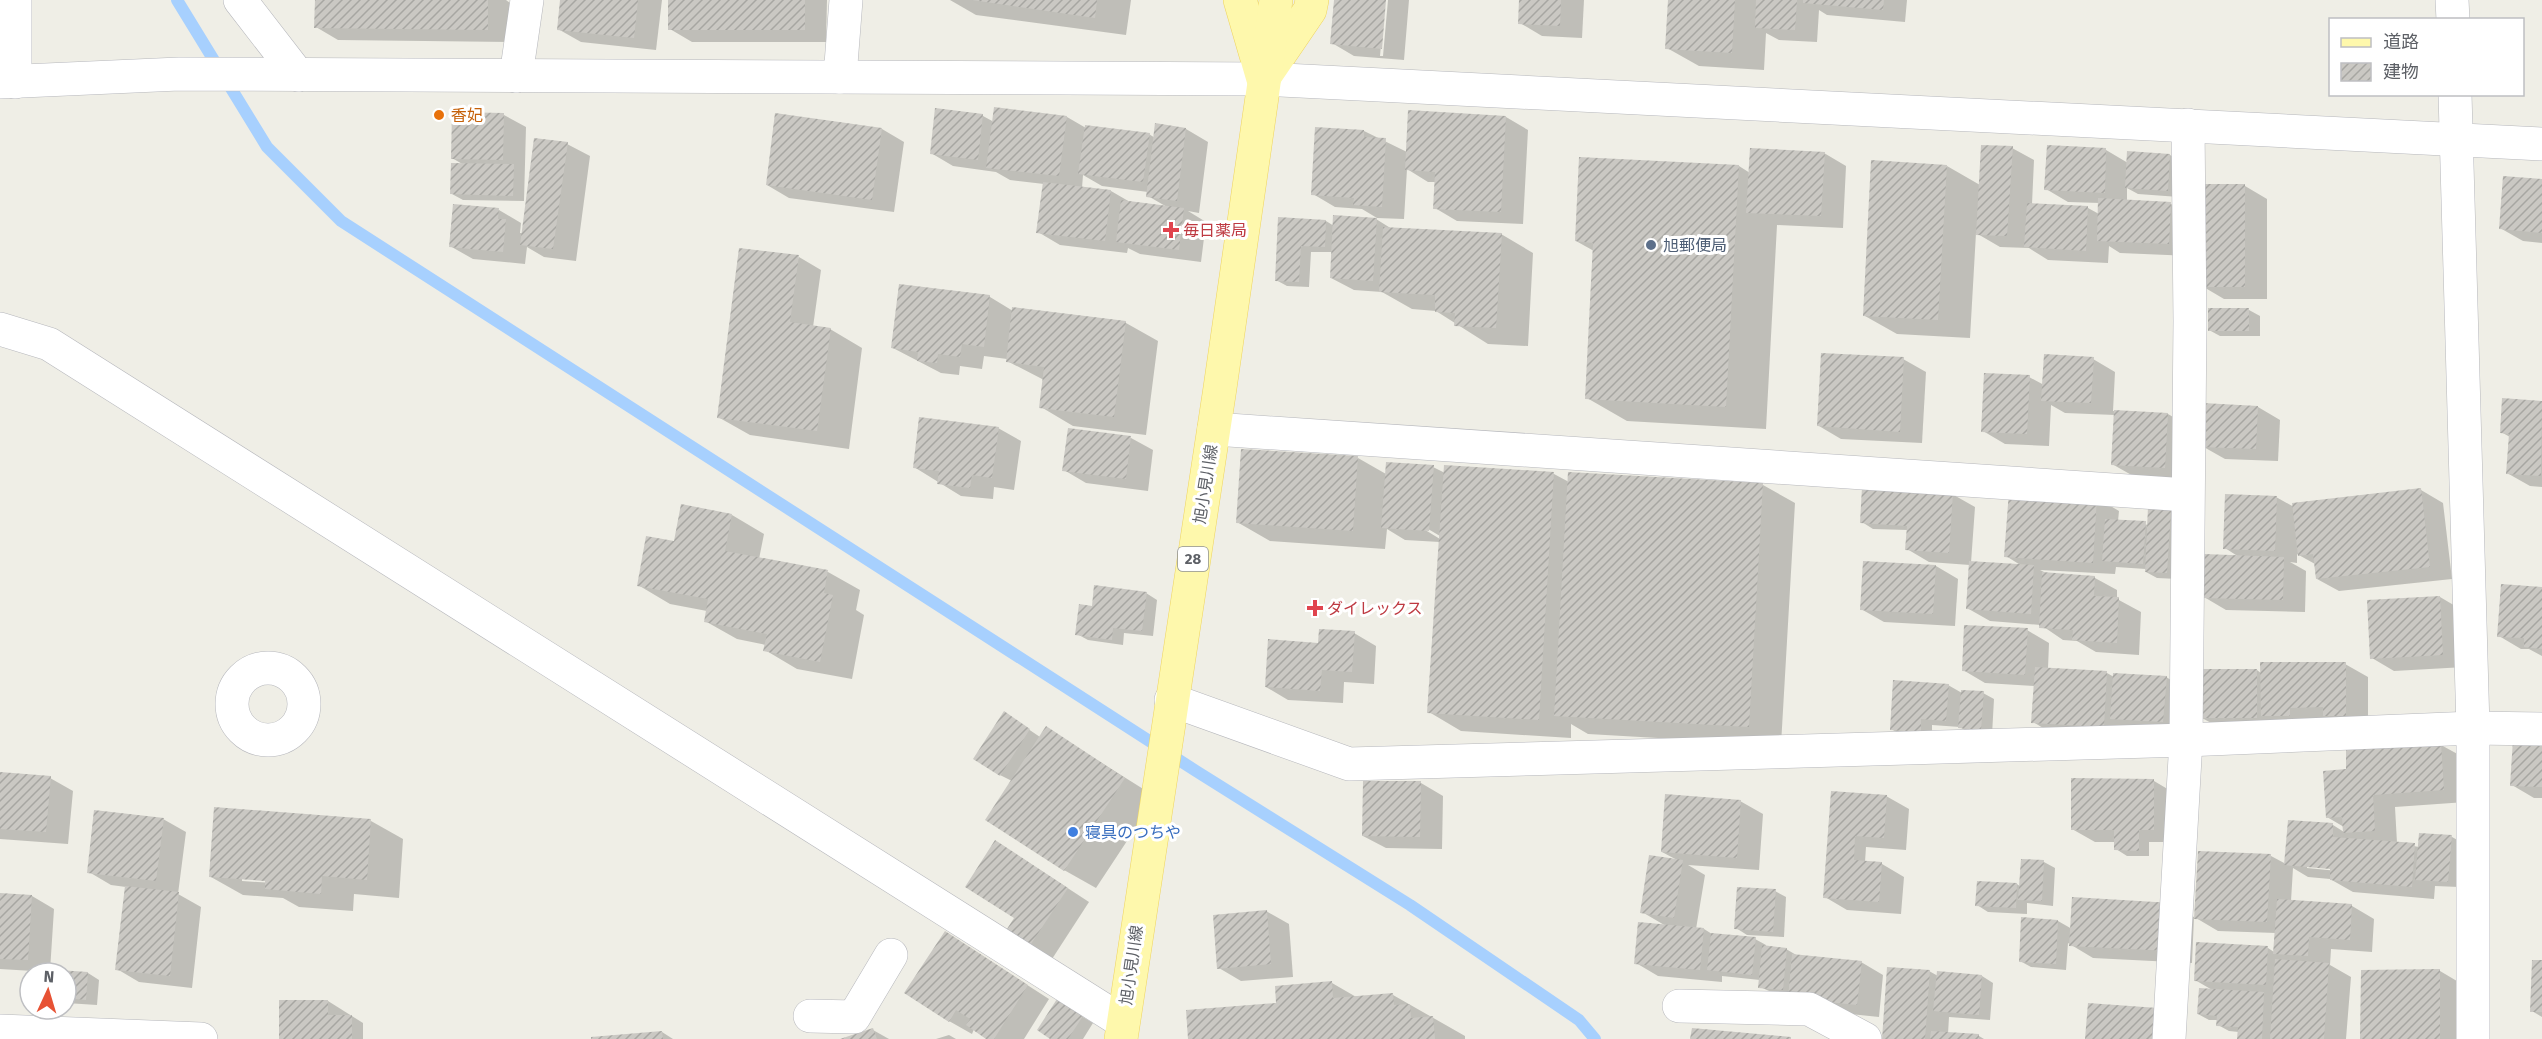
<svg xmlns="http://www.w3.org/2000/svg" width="2542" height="1039" font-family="'Fira Sans','Noto Sans JP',sans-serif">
	<defs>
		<pattern id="building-hatch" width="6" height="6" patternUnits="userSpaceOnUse" patternTransform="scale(1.5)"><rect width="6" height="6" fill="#cac8c3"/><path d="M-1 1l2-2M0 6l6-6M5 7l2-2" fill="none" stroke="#a7a6a2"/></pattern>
	</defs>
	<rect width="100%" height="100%" fill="#efeee6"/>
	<!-- shadow -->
	<g fill="#0003" fill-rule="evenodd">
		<polygon points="316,0 506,0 510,3 510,42 338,40 316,27"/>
		<polygon points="561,0 662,0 656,50 581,42 558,29"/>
		<polygon points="670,0 827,0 826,42 692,42 670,29"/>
		<polygon points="950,0 1131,0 1126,35 976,15"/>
		<polygon points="1336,0 1385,0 1380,56 1383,56 1388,0 1409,0 1404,60 1354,56 1332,43"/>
		<polygon points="1521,0 1584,0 1582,38 1542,36 1520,23"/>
		<polygon points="1669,0 1907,0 1905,22 1827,15 1819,10 1817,42 1779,40 1766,33 1764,70 1699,66 1667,48"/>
		<path d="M936,110L983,116L994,122L1067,117L1086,128L1149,134L1155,138L1186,129L1208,142L1199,213L1188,211L1206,222L1201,262L1140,254L1128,248L1127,253L1060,245L1038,232L1044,184L1010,180L996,172L953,166L931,153ZM1083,175L1102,186L1148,192V196L1167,207L1130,202L1111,191L1082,188Z"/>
		<polygon points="1409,112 1506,117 1528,130 1523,224 1457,221 1435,208 1436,182 1428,182 1407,169 1404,219 1377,218 1362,209 1335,207 1313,194 1364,131 1407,152"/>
		<polygon points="453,114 504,115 526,127 524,201 463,200 452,194 464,165 452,158"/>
		<polygon points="882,129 904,142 894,212 789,198 767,185"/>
		<polygon points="567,144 590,156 576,261 544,257 527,247 525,264 473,259 450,246 455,205 499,210 521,223 520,233 523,233"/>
		<polygon points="2048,147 2106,150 2128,163 2170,155 2181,161 2179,197 2138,194 2127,188 2127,201 2171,204 2193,217 2191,256 2120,253 2109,246 2108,263 2048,260 2029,248 2000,247 1976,233 1970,338 1897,334 1865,316 1947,166 1980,185 2012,148 2034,160 2032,204 2088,208 2099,214 2100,203 2068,202 2046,189"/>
		<polygon points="1824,153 1846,166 1843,228 1777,225 1766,429 1627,421 1587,398 1594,251 1576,241 1739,166 1750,173"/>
		<polygon points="2542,181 2542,243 2523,241 2500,228"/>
		<polygon points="2245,186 2267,199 2267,299 2224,299 2202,286"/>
		<polygon points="1280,219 1326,221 1334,226 1376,219 1392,229 1501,234 1533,253 1528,346 1488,344 1436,311 1412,309 1382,292 1354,290 1331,278 1333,252 1311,252 1309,287 1287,286 1276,280"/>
		<polygon points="799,257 821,270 813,327 830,329 862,348 849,449 750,435 718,417"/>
		<polygon points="990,297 1013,311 1126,323 1158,341 1146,435 1073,426 1041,407 1044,380 1007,361 1007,359 984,356 982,369 960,366 959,375 941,373 893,348"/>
		<polygon points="2249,310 2260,316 2260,336 2220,336 2209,330"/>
		<polygon points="1903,359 1926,372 1922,443 1841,439 1819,426"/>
		<polygon points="2093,359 2115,372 2113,411 2168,414 2190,427 2187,480 2135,477 2112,464 2115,415 2065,413 2051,405 2049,446 2005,444 1983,431 2029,377 2044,385"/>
		<polygon points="2503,400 2542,403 2542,487 2530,486 2507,473 2510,437 2501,432"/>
		<polygon points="2258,407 2280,420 2278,461 2225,459 2202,446"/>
		<polygon points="998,428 1021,441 1014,490 994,487 993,499 961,496 914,467"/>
		<polygon points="1131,438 1153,450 1148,491 1086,483 1064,470"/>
		<path d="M1358,458L1386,474L1433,467L1445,473V467L1554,474L1569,482L1763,485L1795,503L1781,745L1588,734L1571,724V738L1461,731L1429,712L1440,542L1405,540L1387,529L1385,549L1270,541L1237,522ZM1423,526L1440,536V539L1422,528Z"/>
		<polygon points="2421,490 2443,503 2452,579 2339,591 2317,579 2315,564 2297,554 2297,563 2290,562 2306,571 2305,612 2226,610 2204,597 2239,557 2225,548 2276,497 2294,507"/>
		<polygon points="1952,494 1975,507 1971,563 2022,566 2006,556 2097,498 2119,511 2118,521 2149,525 2170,510 2181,517 2178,579 2157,578 2146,572 2146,569 2116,567 2115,574 2040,570 2048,574 2095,578 2117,590 2117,599 2141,612 2139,655 2096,652 2077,641 2063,640 2041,625 1990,621 1967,608 1970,565 1929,562 1907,549 1908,530 1873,529 1862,522"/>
		<polygon points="732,515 764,534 759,559 828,572 860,590 856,610 864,615 852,679 797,669 765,650 766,645 737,639 705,621 707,611 670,604 638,585 675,543"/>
		<polygon points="1936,566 1958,579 1955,626 1884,622 1861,609"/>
		<polygon points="2542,588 2542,656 2529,649 2521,649 2499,636"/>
		<polygon points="1146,593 1157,600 1153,636 1124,633 1123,645 1088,640 1077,634 1093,607"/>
		<polygon points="2440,597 2462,610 2465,667 2394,671 2372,658"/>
		<polygon points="2027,630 2049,643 2048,669 2107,673 2114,677 2166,677 2188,690 2185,734 2055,735 2033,722 2035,686 1985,683 1963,670"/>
		<polygon points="1354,633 1376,646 1374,684 1344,682 1343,703 1288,700 1266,687 1320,644"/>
		<polygon points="2345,664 2368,677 2368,728 2224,730 2202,718 2257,670 2262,674"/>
		<polygon points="1948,685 1962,693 1983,693 1994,699 1992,735 1971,734 1960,727 1932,725 1932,737 1902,735 1891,729"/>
		<polygon points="1015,720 1040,737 1046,728 1156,797 1096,888 1064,870 1012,781 1000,775"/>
		<polygon points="2542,742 2542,798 2534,798 2512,785"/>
		<path d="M2441,745L2463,757L2466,802L2395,807L2397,843L2419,847L2452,837L2463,843L2459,887L2435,886L2434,899L2353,892L2330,879L2308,877L2293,868L2291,901L2352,906L2374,919L2372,952L2331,949L2330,965L2351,977L2346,1039H2238L2239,1032L2229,1031L2218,1025V1020H2209L2198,1014L2214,991L2195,980L2268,948L2274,952L2276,933L2218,931L2196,918L2271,856L2286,864L2289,821L2333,825L2344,832V827L2327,817L2348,770ZM2307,865L2338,868V871L2307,868Z"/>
		<polygon points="0,774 50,778 73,791 68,844 0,839"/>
		<polygon points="2154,781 2176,794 2176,842 2149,842 2149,856 2127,856 2116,849 2116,842 2095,842 2072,829"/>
		<polygon points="1364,782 1421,783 1443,796 1442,849 1386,848 1363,836"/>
		<polygon points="1886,796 1909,809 1906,850 1866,847 1865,862 1882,864 1904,877 1901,914 1847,910 1825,897 1834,835"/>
		<polygon points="1740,801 1763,814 1759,870 1688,865 1705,875 1696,929 1704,929 1712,934 1755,939 1766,945 1766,947 1786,949 1798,956 1861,962 1883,975 1879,1017 1812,1010 1760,987 1760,980 1722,976 1722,982 1658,976 1636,963 1666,926 1642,912 1679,861 1662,852"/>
		<polygon points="163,819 186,832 178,894 201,907 192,988 139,982 117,969 126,887 111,885 89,872"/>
		<path d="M371,821L403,839L399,898L354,894L353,911L299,907L283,898L243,895L211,877ZM242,878L273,880V883L242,881Z"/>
		<polygon points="1017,855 1089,902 1052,959 1030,946"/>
		<polygon points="2044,862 2055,868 2053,906 2027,903 2027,914 1988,912 1977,905 2017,884 2021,887"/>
		<polygon points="1775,891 1786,897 1784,937 1747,935 1736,928"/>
		<polygon points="0,895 32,896 54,909 50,971 88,973 99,980 97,1005 66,1003 66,973 0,969"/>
		<polygon points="2171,904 2194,917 2192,963 2093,958 2068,943 2066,970 2031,967 2020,961 2058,921 2072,929"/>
		<polygon points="1266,911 1289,924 1293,977 1241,981 1219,968"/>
		<polygon points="967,946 1049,999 1024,1039 989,1039 974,1029 972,1034 949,1021"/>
		<polygon points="2542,961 2542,1017 2532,1011"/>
		<polygon points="1929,971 1938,976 1982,976 1993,983 1990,1020 1949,1017 1948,1034 1979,1036 1984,1039 1883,1039"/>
		<polygon points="2440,971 2472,990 2472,1039 2362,1039"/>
		<polygon points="1332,983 1358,998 1393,995 1465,1036 1465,1039 1189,1039"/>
		<polygon points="328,1001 363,1023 363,1039 281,1039"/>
		<polygon points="1068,1008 1093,1023 1083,1039 1053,1039"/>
		<polygon points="873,1030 889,1039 844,1039"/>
		<polygon points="662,1032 673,1039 590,1039"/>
		<polygon points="949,1035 956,1039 936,1039"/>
	</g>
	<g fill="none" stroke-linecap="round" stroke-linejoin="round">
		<!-- stream -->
		<polyline stroke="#a7d0fe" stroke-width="12" points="177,0 267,147 341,221 1196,771 1410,905 1579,1020 1595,1039"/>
	</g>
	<!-- building -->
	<g fill="url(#building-hatch)">
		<polygon points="315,0 488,0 488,30 314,28"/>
		<polygon points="560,0 638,0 634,38 557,30"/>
		<rect x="668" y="0" width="137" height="30"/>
		<polygon points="972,0 1097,0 1095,18"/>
		<polygon points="1334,0 1386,0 1382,49 1330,44"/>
		<polygon points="1519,0 1561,0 1560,26 1518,24"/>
		<polygon points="1668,0 1735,0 1732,53 1665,49"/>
		<polygon points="1756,0 1797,0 1795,30 1755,28"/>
		<polygon points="1803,0 1884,0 1883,10 1803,3"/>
		<polygon points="994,107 1067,116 1059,176 986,168"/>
		<polygon points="935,108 983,114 978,160 930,154"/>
		<polygon points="1408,110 1506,116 1501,212 1433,209 1435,172 1405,170"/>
		<polygon points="452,112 504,113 503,160 451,159"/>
		<polygon points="775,113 882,128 872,200 766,185"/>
		<polygon points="1155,123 1186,128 1177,201 1146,197"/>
		<polygon points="1085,125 1150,133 1143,182 1078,174"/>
		<polygon points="1315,127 1364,130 1364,137 1386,138 1382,207 1353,205 1354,198 1311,195"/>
		<polygon points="534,138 568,142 553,249 520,245"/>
		<polygon points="1981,145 2013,146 2007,236 1976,235"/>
		<polygon points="2047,145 2106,148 2105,193 2044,190"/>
		<polygon points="1750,148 1825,152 1821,216 1746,213"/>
		<polygon points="2127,151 2170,154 2168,191 2125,188"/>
		<polygon points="1579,157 1739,165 1726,407 1585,399 1593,243 1575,241"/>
		<polygon points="1871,160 1947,165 1938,320 1863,316"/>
		<polygon points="451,163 514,164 513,196 450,194"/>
		<polygon points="2503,176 2542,179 2542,233 2499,229"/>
		<polygon points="1043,182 1111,190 1105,241 1036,233"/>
		<polygon points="2200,184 2245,184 2245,287 2201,287"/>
		<polygon points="2098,198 2171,202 2169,244 2097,241"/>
		<polygon points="1121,200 1184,208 1179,250 1116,242"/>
		<polygon points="2027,203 2088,206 2086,251 2024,247"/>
		<polygon points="453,204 499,208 498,219 506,219 503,252 449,247"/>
		<polygon points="1333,215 1377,218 1373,281 1330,278"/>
		<polygon points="1278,217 1326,220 1325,247 1301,246 1299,282 1275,281"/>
		<polygon points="1383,227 1502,233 1496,328 1454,326 1455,313 1435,312 1435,295 1379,292"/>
		<polygon points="739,248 799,255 790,322 831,328 817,431 717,418"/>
		<polygon points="899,284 990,295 984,347 962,344 960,357 938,354 937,363 917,361 918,352 891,348"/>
		<polygon points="1012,307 1126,321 1114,417 1039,408 1044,367 1006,362"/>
		<rect x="2208" y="308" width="41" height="23"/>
		<polygon points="1821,353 1904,357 1900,432 1817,426"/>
		<polygon points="2044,354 2094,357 2091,403 2041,401"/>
		<polygon points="1984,373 2030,375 2027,434 1981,432"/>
		<polygon points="2502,398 2542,401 2541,476 2506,474 2509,434 2500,433"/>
		<polygon points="2203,403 2258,406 2256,449 2201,447"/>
		<polygon points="2114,410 2168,413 2165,468 2111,465"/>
		<polygon points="919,417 999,427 992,478 972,475 970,488 937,484 939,471 913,468"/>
		<polygon points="1068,428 1131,436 1126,479 1062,471"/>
		<polygon points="1241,449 1358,456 1353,531 1236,523"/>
		<polygon points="1386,462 1434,465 1429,531 1381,528"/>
		<polygon points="1444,465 1554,472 1539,720 1427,713"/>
		<polygon points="1568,472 1763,483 1749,727 1554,716"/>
		<polygon points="1862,487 1953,493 1949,553 1905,550 1907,526 1860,523"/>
		<polygon points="2421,488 2430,567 2316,579 2313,554 2298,556 2292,503"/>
		<polygon points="2009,491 2097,497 2093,563 2004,557"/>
		<polygon points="2225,494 2277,496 2275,551 2223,549"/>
		<polygon points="681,504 732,514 725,551 828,570 824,593 833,595 820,662 763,651 767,634 704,622 708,599 637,586 646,536 674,541"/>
		<polygon points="2148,507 2171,509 2167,573 2145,572"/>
		<polygon points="2105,519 2146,521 2143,564 2102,561"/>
		<polygon points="2204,554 2284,557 2283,600 2202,598"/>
		<polygon points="1863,561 1936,565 1933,614 1860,610"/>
		<polygon points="1969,561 2034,565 2031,614 1966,609"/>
		<polygon points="2042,572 2095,576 2094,596 2119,597 2117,643 2072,640 2073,630 2039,628"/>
		<polygon points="2501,584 2542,587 2542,649 2524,647 2524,638 2497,637"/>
		<polygon points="1094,585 1147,592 1142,631 1113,628 1112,640 1075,635 1079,604 1092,606"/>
		<polygon points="2440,596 2443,655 2370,659 2367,600"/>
		<polygon points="1964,625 2028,628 2025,675 1962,671"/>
		<polygon points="1319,629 1355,631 1352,672 1322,670 1320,691 1265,687 1268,639 1318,643"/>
		<polygon points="2260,662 2346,662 2346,716 2323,716 2323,707 2290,708 2290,716 2261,716"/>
		<polygon points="2035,667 2107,671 2104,727 2031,723"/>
		<rect x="2200" y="669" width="57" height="49"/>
		<polygon points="2113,673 2167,676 2163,722 2110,719"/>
		<polygon points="1893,680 1949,684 1946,721 1921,719 1921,732 1890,730"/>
		<polygon points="1961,690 1984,691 1981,730 1958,728"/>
		<polygon points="1004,711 1030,729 1000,776 973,759"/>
		<polygon points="1046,726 1125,778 1064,871 985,820"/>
		<polygon points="2513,739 2542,741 2542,787 2510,786"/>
		<polygon points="2441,743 2444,790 2373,795 2375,831 2343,833 2342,817 2326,818 2323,771 2346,769 2346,749"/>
		<polygon points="0,772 51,776 46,832 0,829"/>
		<polygon points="2071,778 2154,779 2154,830 2139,830 2139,851 2114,850 2114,830 2071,830"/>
		<polygon points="1363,781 1421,781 1420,837 1362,836"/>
		<polygon points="1831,791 1887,795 1884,838 1855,836 1854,860 1882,862 1879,902 1823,898"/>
		<polygon points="1665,794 1741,800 1737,858 1661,852"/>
		<polygon points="214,807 371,819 367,880 322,876 321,894 265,889 265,881 209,877"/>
		<polygon points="94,810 164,818 156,881 87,873"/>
		<polygon points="2288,820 2333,823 2333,837 2415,843 2412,887 2330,880 2330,869 2284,865"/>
		<polygon points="2419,833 2452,835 2448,882 2415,880"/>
		<polygon points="995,840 1068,888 1029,947 1005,932 1014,918 965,887"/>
		<polygon points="2198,851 2271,854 2267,922 2194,919"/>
		<polygon points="1649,855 1683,860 1674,918 1640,913"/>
		<polygon points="2021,859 2044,860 2042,901 2018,900"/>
		<polygon points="1977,881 2017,883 2016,908 1975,906"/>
		<polygon points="125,886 179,892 170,976 115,970"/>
		<polygon points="1737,887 1776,889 1773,932 1734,929"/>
		<polygon points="0,893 32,895 28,960 0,959"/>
		<polygon points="2072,897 2172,903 2170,951 2069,946"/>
		<polygon points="2277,899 2352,904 2350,940 2309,937 2308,956 2273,954"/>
		<polygon points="1267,910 1271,964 1217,969 1213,915"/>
		<polygon points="2021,917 2058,920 2056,964 2019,962"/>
		<polygon points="1638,922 1704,928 1700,970 1634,964"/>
		<polygon points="945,931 1028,985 994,1039 986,1039 966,1025 970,1019 956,1010 949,1022 904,993"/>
		<polygon points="1711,933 1756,937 1752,975 1707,970"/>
		<polygon points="2196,942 2268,946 2266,985 2194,981"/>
		<polygon points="1762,945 1787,948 1783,990 1758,988"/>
		<polygon points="1792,954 1862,961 1857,1005 1788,998"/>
		<polygon points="2275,959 2329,963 2324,1039 2270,1039"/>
		<polygon points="2532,960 2542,960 2542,1012 2530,1012"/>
		<polygon points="1887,967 1930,970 1925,1039 1882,1039"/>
		<polygon points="44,969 88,972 86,1000 66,998 66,973 43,973"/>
		<polygon points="2440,969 2440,1039 2360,1039 2361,970"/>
		<polygon points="1937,971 1982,975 1979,1015 1933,1011"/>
		<polygon points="1332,981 1333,998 1393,993 1394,1005 1410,1004 1411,1018 1433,1016 1435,1039 1188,1039 1186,1010 1276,1003 1275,986"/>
		<polygon points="2199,988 2264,992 2262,1039 2237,1039 2238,1027 2216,1026 2217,1016 2197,1014"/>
		<polygon points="1057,999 1083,1016 1068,1039 1050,1039 1037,1030"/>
		<polygon points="279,1000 328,1000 328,1015 352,1015 352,1039 279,1039"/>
		<polygon points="2088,1003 2158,1008 2156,1039 2085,1039"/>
		<polygon points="873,1028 877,1039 840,1039"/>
		<polygon points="1692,1028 1791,1037 1791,1039 1690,1039"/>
		<polygon points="662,1031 663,1039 591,1039 591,1037"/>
		<polygon points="1931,1031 1979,1034 1979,1039 1930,1039"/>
	</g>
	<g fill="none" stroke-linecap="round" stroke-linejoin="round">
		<defs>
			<g id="minor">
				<polyline points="240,0 298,75"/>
				<polyline points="2452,0 2453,20"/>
				<polyline points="516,76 527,0"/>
				<polyline points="840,77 846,0"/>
				<polyline points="0,82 179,74 1263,79 2542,144"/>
				<polyline points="15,82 15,0"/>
				<polyline points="2455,94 2473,728 2473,1039"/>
				<polyline points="0,329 49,344 1123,1022"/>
				<polyline points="1214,429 2187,495"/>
				<circle cx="268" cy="704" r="36"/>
				<polyline points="1171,700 1349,764 2186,740 2473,728 2542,729"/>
				<polyline points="1679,1006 1809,1009 1865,1039"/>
				<polyline points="810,1016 854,1017 891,955"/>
				<polyline points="0,1031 201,1039"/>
				<polyline points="2169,1039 2186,740 2190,321 2188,125"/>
			</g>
			<g id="major">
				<polyline points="1240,0 1263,79 1310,10 1312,0"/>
				<polyline points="1121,1039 1220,388 1276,0"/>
			</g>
		</defs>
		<!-- minor casing -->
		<use href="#minor" stroke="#b6b7bc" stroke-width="34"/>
		<!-- major casing -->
		<use href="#major" stroke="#efd45f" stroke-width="34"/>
		<!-- minor -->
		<use href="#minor" stroke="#fff" stroke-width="33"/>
		<!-- major -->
		<use href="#major" stroke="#fef8ac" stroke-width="33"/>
	</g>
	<!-- markers -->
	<circle fill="#e8710a" stroke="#fff" stroke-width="2" cx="439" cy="115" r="6"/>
	<g fill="#e0444e" stroke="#fff" stroke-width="2">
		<path d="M1168 221h6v6h6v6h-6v6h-6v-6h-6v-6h6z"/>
		<path d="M1312 599h6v6h6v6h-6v6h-6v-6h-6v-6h6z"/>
	</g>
	<circle fill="#5c6f8a" stroke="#fff" stroke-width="2" cx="1651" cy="245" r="6"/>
	<circle fill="#3f7fe0" stroke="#fff" stroke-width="2" cx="1073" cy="832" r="6"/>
	<g text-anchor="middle" stroke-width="6" stroke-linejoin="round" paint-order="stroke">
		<!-- shield labels -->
		<rect fill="#fff" stroke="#8e9094" stroke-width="1.5" x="1178" y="547" width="30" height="24" rx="4.5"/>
		<g font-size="15" font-weight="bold" fill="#5d6066">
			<text x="1193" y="564">28</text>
		</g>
		<!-- food labels -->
		<g font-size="16" fill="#c56008" stroke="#fff" text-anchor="start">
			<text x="451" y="121">香妃</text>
		</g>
		<!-- health labels -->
		<g font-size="16" fill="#be3a42" stroke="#fff" text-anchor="start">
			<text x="1183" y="236">毎日薬局</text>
			<text x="1327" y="614">ダイレックス</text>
		</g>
		<!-- service labels -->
		<g font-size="16" fill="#4e5e75" stroke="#fff" text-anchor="start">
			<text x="1663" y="251">旭郵便局</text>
		</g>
		<!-- street labels -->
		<g font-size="16" fill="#5d6066" stroke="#fff">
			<text transform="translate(1205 484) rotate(-81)" y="6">旭小見川線</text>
			<text transform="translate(1131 965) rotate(-82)" y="6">旭小見川線</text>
		</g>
		<!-- shop labels -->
		<g font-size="16" fill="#366cbe" stroke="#fff" text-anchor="start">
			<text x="1085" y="838">寝具のつちや</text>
		</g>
	</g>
	<!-- legend -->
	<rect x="2329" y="18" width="195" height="78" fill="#ffffff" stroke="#bebfc2" stroke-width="1.5"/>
	<rect x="2341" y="38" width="30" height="9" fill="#fef8ac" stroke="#bebfc2" stroke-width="1.5"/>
	<text x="2383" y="48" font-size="18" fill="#5d6066">道路</text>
	<rect x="2341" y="63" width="30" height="18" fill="url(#building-hatch)" stroke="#bebfc2" stroke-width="1.5"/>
	<text x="2383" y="78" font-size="18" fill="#5d6066">建物</text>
	<!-- north arrow -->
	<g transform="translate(48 991) rotate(4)"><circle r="28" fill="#ffffff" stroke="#bebfc2" stroke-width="1.5"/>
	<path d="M0-4.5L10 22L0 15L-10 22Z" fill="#e75234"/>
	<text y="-9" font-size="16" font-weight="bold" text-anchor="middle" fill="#5d6066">N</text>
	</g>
</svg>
